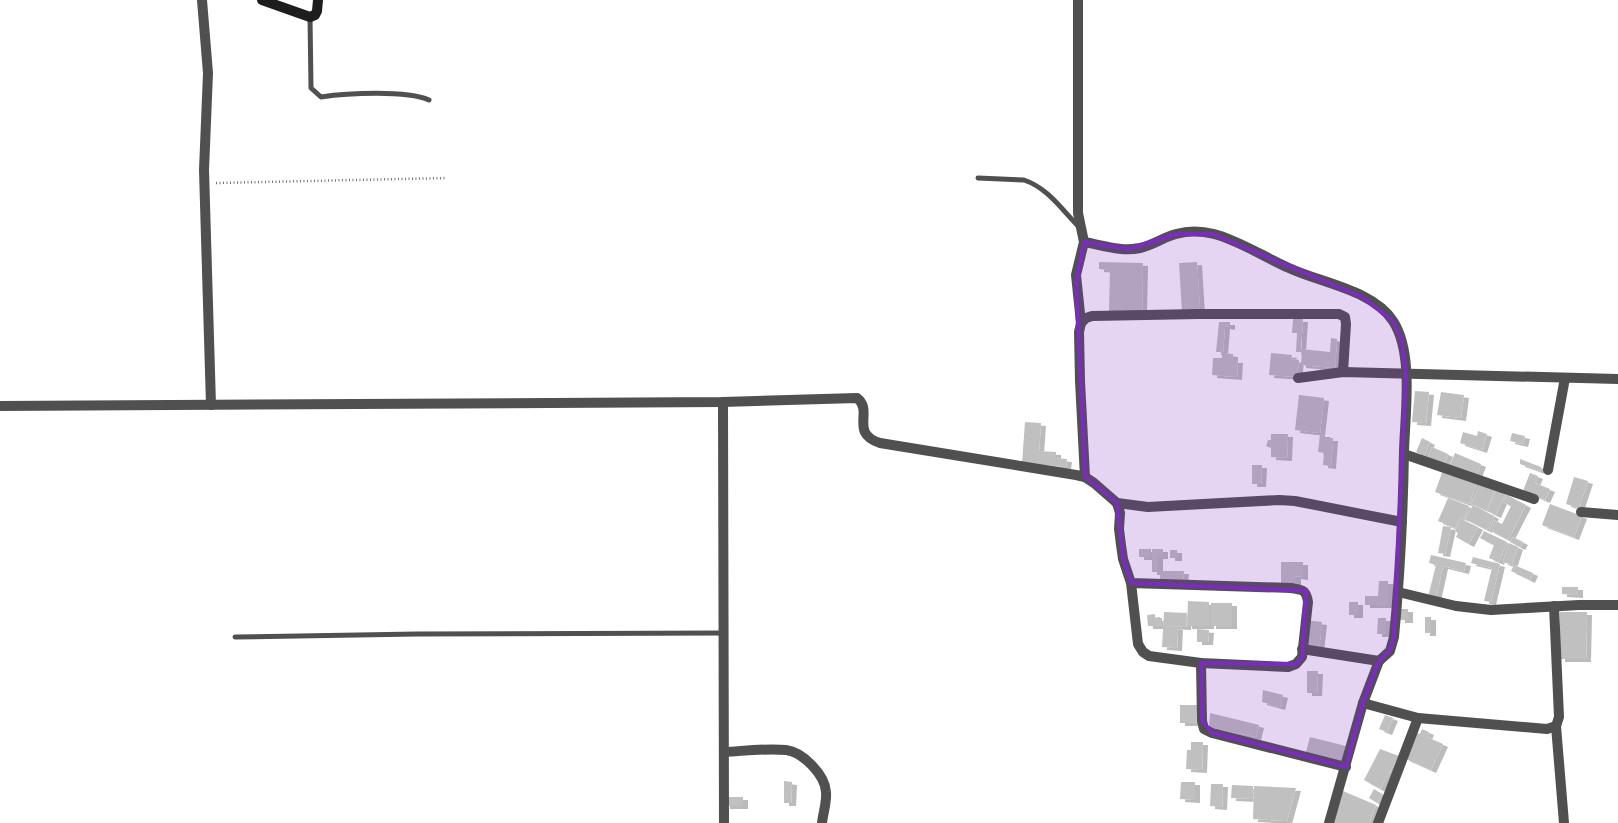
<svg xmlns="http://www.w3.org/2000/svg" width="1618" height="823" font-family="Quicksand,sans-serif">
	<defs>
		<filter id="shadow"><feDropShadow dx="5" dy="3" stdDeviation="0" flood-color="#0004"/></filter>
	</defs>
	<rect width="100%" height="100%" fill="#fff"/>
	<!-- building -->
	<g fill="#c0c0c0" filter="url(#shadow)">
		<polygon points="1099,262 1143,263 1142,313 1109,312 1110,270 1099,269"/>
		<polygon points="1197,262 1200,311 1182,312 1179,263"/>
		<polygon points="1293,319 1303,319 1301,349 1330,352 1331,338 1337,339 1335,368 1301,365 1302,352 1296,352 1297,333 1292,333"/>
		<polygon points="1219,322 1230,322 1230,327 1225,326 1223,352 1216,352"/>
		<polygon points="1222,353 1233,354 1233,360 1238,360 1237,377 1212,375 1213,358 1222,358"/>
		<polygon points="1271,353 1292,355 1291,359 1299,360 1297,377 1269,375"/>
		<polygon points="1415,391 1429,392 1426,423 1412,422"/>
		<polygon points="1441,392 1464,395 1461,418 1437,415"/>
		<polygon points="1299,395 1324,398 1320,433 1295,430"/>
		<polygon points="1025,422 1041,423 1039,451 1056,452 1056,458 1067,459 1066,467 1022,463"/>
		<polygon points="1478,431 1487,434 1482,450 1460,443 1463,432 1477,436"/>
		<polygon points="1512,433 1525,436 1523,444 1510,441"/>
		<polygon points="1271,434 1288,434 1287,458 1271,457 1271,448 1266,446 1268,440 1271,440"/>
		<polygon points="1320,434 1325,434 1325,438 1333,438 1331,466 1323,465 1324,453 1318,452"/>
		<polygon points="1422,438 1430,442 1424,456 1416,452"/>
		<polygon points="1432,447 1448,454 1443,466 1427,459"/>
		<polygon points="1455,453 1481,464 1476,477 1449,467"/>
		<polygon points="1520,459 1541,467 1540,471 1520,464"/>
		<polygon points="1252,465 1262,465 1261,484 1252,484"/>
		<polygon points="1443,470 1477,482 1469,504 1435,492"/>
		<polygon points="1530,473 1538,476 1535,483 1550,489 1545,500 1523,491"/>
		<polygon points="1574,477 1588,481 1579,508 1566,504"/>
		<polygon points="1481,483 1495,490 1486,510 1471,504"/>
		<polygon points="1497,490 1505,494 1496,515 1487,511"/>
		<polygon points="1507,495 1526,505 1508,540 1489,530 1494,520 1502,524 1511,506 1503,502"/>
		<polygon points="1448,498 1469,506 1464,519 1460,517 1455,528 1438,521"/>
		<polygon points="1550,504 1582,516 1574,537 1542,525"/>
		<polygon points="1473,505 1494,516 1487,530 1465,519"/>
		<polygon points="1461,519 1478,527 1469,544 1456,537 1458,533 1455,531"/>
		<polygon points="1443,526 1451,527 1445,554 1438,553"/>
		<polygon points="1484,531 1507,542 1499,562 1489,558 1494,545 1480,538"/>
		<polygon points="1513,537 1523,542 1520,547 1510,542"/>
		<polygon points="1509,543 1518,547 1512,565 1503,562"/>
		<rect x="1139" y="549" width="12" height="8"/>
		<polygon points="1152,549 1163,549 1163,556 1158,556 1158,572 1152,572"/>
		<rect x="1170" y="550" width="7" height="8"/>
		<polygon points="1431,555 1466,563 1464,571 1443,566 1436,598 1428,597 1436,565 1429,563"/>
		<polygon points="1473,557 1500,564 1491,602 1484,601 1492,568 1471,563"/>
		<polygon points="1281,562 1303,562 1303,577 1296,576 1296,585 1281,584"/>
		<polygon points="1514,565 1533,573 1530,580 1511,571"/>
		<polygon points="1160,571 1184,571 1183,582 1160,581"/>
		<polygon points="1379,581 1388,581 1388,605 1365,605 1365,596 1378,596"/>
		<polygon points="1562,587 1578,587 1578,595 1562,594"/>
		<polygon points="1188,601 1209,602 1209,626 1187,626"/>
		<rect x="1349" y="602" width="9" height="13"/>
		<rect x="1211" y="603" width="21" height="23"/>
		<rect x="1400" y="609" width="8" height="11"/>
		<polygon points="1164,612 1187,613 1186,627 1167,626 1178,627 1177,648 1162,647"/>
		<polygon points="1560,612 1587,612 1586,659 1560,659"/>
		<polygon points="1155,614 1155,618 1162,618 1162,626 1148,626 1147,615"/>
		<rect x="1425" y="617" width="6" height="16"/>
		<polygon points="1378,618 1386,618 1386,634 1377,634"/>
		<polygon points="1306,620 1322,622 1319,649 1304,648"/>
		<polygon points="1197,629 1209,630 1208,642 1197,642"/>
		<polygon points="1307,671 1318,671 1317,693 1307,693"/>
		<polygon points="1263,690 1283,695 1280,707 1262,702"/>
		<polygon points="1180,705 1197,705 1196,723 1180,723"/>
		<polygon points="1210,713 1259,725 1256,737 1209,727"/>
		<polygon points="1385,715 1393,718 1387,732 1379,729"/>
		<polygon points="1422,729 1429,732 1427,737 1443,744 1431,770 1404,758 1416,732 1420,734"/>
		<polygon points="1310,737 1346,746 1342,762 1306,752"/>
		<polygon points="1191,742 1203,742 1202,770 1186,769 1187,750 1191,750"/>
		<polygon points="1380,749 1399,756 1380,789 1364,780"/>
		<polygon points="784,781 792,782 791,803 784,803"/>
		<polygon points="1181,782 1195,782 1195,800 1180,799"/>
		<polygon points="1211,784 1223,784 1222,807 1210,806"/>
		<polygon points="1232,785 1253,786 1253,799 1231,798"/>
		<polygon points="1254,786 1296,788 1287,821 1253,819"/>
		<polygon points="1374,789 1382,794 1377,803 1369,798"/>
		<polygon points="1343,791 1376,805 1369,823 1333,823"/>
		<rect x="725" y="797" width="18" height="9"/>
	</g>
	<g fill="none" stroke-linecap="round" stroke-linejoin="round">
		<!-- path -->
		<polyline stroke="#727272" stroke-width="2.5" stroke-dasharray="1 2.5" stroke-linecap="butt" points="216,183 447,178"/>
		<!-- lane -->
		<g stroke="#505050" stroke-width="5">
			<path d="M310,17L311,88L321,97C347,93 407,90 429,100"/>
			<path d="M978,178L1024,180C1048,188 1062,210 1079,227"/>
			<polyline points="235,637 417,634 724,633"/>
		</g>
		<!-- street -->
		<g stroke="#505050" stroke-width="10">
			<polyline points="202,0 208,73 204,170 211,405"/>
			<polyline points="1078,0 1078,213 1084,242 1076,275 1081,323"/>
			<path d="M1084,242C1102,245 1122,252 1140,248C1153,245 1164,237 1176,234C1187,231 1202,231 1214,234C1238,240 1266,258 1289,268C1321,283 1373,290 1393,321C1414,353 1405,414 1404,451C1403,513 1400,575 1394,637L1390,651L1379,661L1363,703L1329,823"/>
			<polyline points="1298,378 1343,372 1618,379"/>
			<polyline points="723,402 724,823"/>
			<path d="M0,406L723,402L857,398C874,411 849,433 880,443L1076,475L1085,477L1094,483L1117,503L1148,507L1279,500L1295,501L1402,522"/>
			<polyline points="1404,454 1534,499"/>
			<polyline points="1548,470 1565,378"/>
			<polyline points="1085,477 1080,381 1079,332 1081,323 1086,318 1092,316 1198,314 1339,314 1345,317 1346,324 1343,372"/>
			<path d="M1117,503L1120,513L1119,529L1121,545L1123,559L1131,583L1138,644L1143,652L1149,656L1201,663L1288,667L1296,664L1302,657L1308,602C1306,589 1302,590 1291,588L1131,583"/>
			<polyline points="1581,512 1618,515"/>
			<polyline points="1398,592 1456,606 1491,610 1579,605 1618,605"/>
			<polyline points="1302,649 1379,661"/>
			<polyline points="1201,663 1202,721 1204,729 1212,733 1346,767"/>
			<polyline points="1363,703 1418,718 1547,729 1556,726 1559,717 1554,606"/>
			<polyline points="1556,726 1564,823"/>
			<path d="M724,752C744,751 766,748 786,750C803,752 825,775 826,792C827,802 823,813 822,823"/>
			<polyline points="1378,823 1418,718"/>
		</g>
		<!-- secondary -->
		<polyline stroke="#1d1d1d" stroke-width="10" points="262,0 310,17 315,15 317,11 318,0"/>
	</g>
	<!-- marked area -->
	<path fill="#7b2cbf" fill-opacity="0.2" stroke="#7b2cbf" stroke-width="4" stroke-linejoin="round" d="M1176,234H1213L1362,297L1393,321L1402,340L1406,374L1394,637L1390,651L1379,661L1363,703L1346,767L1212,733L1202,721L1201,663L1296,664L1302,657L1306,591L1131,583L1123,559L1117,503L1085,477L1076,282L1084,242L1129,249Z"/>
</svg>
